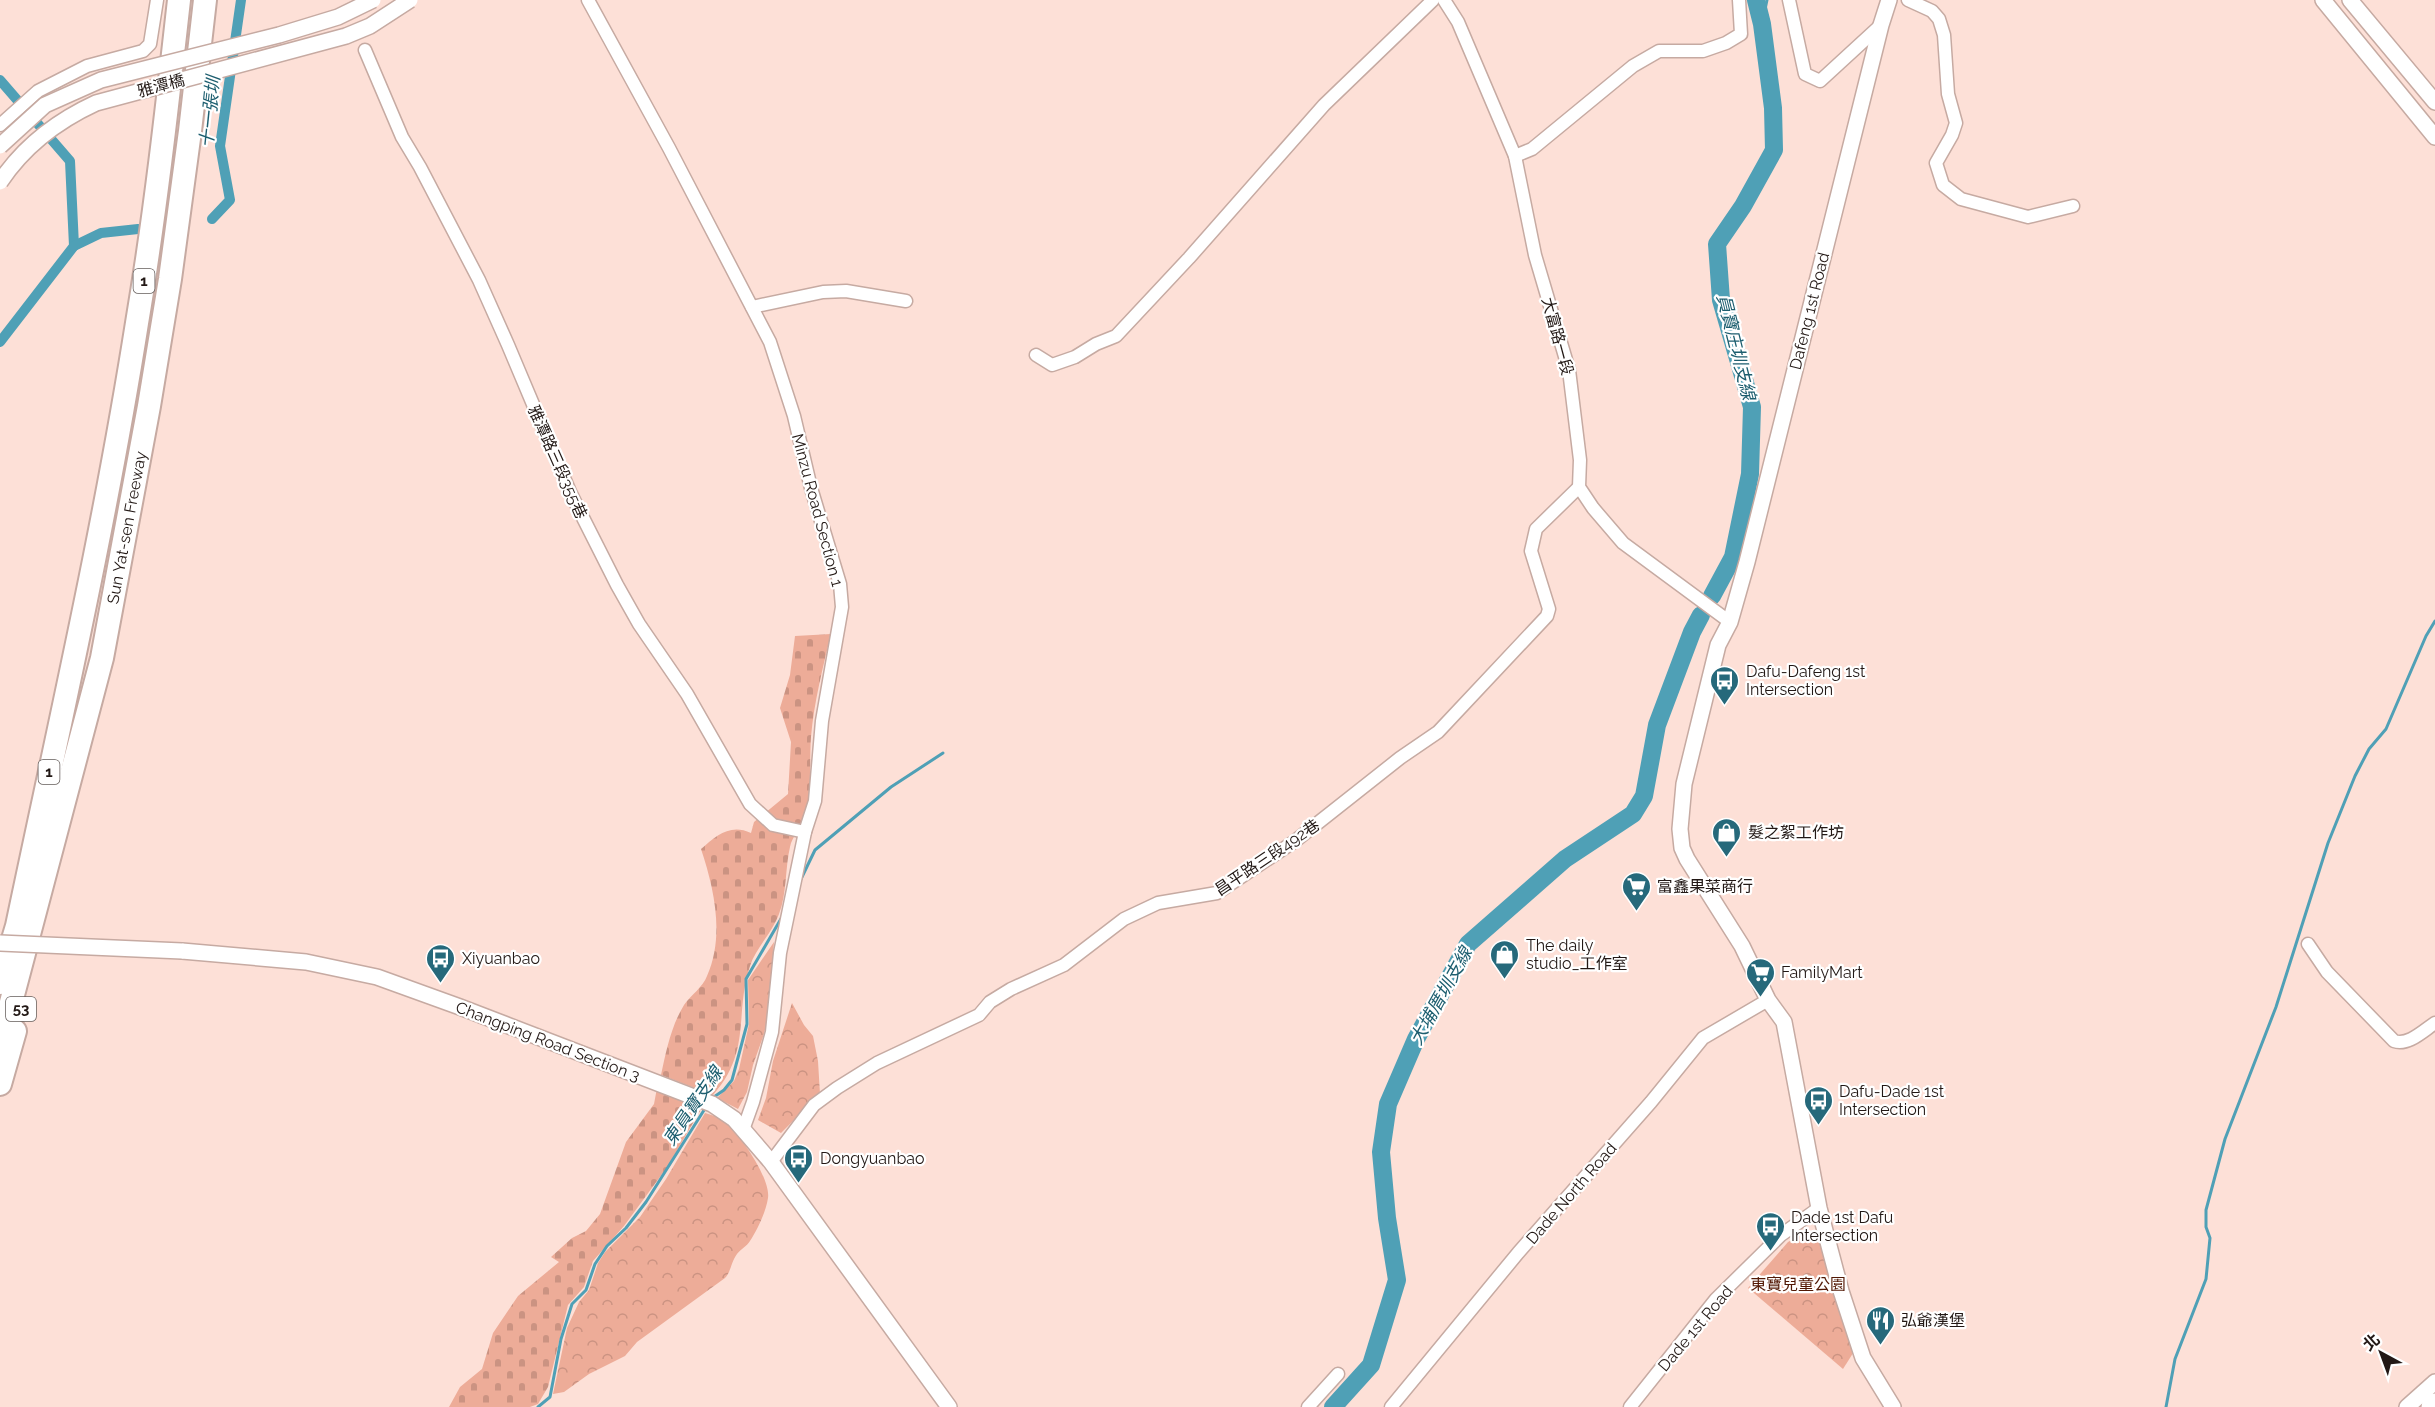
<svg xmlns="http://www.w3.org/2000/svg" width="2435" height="1407" font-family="Raleway,'Noto Sans TC',sans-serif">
	<defs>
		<pattern id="cemetery-stones" width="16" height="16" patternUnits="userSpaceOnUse" patternTransform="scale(1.5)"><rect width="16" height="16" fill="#edac98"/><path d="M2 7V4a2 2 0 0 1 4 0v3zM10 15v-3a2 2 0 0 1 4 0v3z" fill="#cb9382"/></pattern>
		<pattern id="park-crowns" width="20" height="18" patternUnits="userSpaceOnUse" patternTransform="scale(1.5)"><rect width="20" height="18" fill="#edac98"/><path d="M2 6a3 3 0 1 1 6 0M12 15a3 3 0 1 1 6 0" fill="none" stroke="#cb9382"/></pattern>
	</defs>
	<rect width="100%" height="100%" fill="#fde0d7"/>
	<!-- cemetery -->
	<g fill="url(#cemetery-stones)">
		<path d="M831,634C823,667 814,702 811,737C809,765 813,791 804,819C801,829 792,836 790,847C785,868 787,894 779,914C772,933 756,948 750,966C734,1015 752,1051 713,1095L661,1075C666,1052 671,1026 684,1005C691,995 703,987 707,976C725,936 714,888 701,849C716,836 730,823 751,833L754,822L788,794L791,742L780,708L790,675L795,636Z"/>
		<polygon points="657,1088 700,1111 668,1166 624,1226 593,1261 584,1287 568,1305 548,1387 538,1404 530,1407 449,1407 460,1387 482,1369 493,1333 518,1296 559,1262 551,1257 572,1238 586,1231 600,1214 626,1142 654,1104"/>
	</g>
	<!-- park -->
	<g fill="url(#park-crowns)">
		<polygon points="774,942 768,1016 764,1034 753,1065 747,1092 738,1109 717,1098 734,1081 739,1069 749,1024 748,980"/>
		<polygon points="792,1003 804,1025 813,1036 818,1061 820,1094 781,1133 758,1120 766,1098 773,1061"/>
		<path d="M705,1113C710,1115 717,1116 722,1119C738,1131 771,1178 768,1198C766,1212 757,1230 750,1241C747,1246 741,1249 737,1254C731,1262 731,1272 725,1278L637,1342L625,1356L589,1374L564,1392L553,1394L567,1328L579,1302L589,1290L598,1263L605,1252L640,1217L666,1179Z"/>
		<polygon points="1822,1234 1855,1350 1843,1369 1748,1288 1788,1242 1799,1236"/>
	</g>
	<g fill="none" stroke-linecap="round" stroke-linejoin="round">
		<!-- stream -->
		<g stroke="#4fa0b6" stroke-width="3">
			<polyline points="1762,24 1767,0"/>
			<polyline points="801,879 815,850 891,787 943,753"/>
			<polyline points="711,1099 724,1090 732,1080 747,1024 746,979 782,917"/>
			<polyline points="538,1407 550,1397 561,1339 572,1304 586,1290 595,1264 607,1246 626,1228 646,1202 706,1107"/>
			<polyline points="2166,1407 2175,1359 2206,1279 2210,1238 2206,1227 2206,1210 2225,1139 2276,1007 2328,843 2355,776 2369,749 2386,729 2426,636 2435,621"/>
		</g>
		<!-- canal -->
		<g stroke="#4fa0b6" stroke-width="10">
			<polyline points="0,80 70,161 74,246 0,342"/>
			<polyline points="212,219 230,200 220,146 241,0"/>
			<polyline points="74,246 101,233 138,229"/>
		</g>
		<!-- river -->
		<g stroke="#4fa0b6" stroke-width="18">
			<polyline points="1712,596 1733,557 1750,474 1752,407 1721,300 1717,244 1743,206 1774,150 1773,108 1762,24 1756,0"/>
			<polyline points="1333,1407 1371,1365 1397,1280 1387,1218 1381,1152 1388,1104 1416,1039 1468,944 1565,859 1633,814 1644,796 1657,725 1692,632 1701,615"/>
		</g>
		<defs>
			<g id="minor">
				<polyline points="588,0 669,148 770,342 794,416 811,488 840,584 842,607 822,721 815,801 805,832 780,953 772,1032 753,1102 743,1130"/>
				<polyline points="1444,0 1458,22 1515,156 1535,255 1569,370 1580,460 1579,487 1593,508 1623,543 1730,622"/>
				<polyline points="1789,0 1805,74 1820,81 1881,25"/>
				<polyline points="1908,0 1932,11 1939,19 1944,35 1948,94 1956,123 1952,135 1936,163 1943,185 1961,199 2028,217 2073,206"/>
				<polyline points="365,50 402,137 420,167 479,280 508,345 570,492 617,585 639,624 687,694 750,804 773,825 805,832"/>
				<polyline points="0,125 38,91 87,66 143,51 150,44 157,0"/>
				<polyline points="1515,156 1532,149 1633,66 1659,51 1703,51 1726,43 1741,34 1739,0"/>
				<polyline points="752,307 823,292 846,291 906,301"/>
				<polyline points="1036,355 1052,365 1075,357 1096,344 1116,336 1189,258 1324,105 1433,0"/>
				<path d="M2308,944L2327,972L2394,1041C2408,1046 2423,1031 2435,1023"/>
				<polyline points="771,1162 814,1105 837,1088 877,1063 979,1015 990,1002 1011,989 1064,965 1124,919 1158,903 1217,893 1295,841 1400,758 1438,732 1547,616 1549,609 1531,551 1536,529 1579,487"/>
				<polyline points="1308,1407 1338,1374"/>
				<polyline points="1391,1407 1518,1253 1651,1102 1703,1038 1768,1000"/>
				<polyline points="1630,1407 1716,1299 1781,1235 1819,1208"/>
			</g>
			<g id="tertiary">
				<polyline points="1889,0 1881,25 1747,562 1730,622 1718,645 1684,784 1680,829 1682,848 1687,859 1742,946 1768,1000 1784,1022 1819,1208 1841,1291 1863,1358 1893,1407"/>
				<polyline points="2323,0 2435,137"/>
				<polyline points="2350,0 2435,102"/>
				<polyline points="182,951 306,962 377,977 460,1007 712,1104 734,1119 771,1162 949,1407"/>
				<polyline points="2407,1407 2435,1382"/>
			</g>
			<polyline id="trunk" points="2432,1407 2435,1404"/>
			<g id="motorway">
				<path d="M0,983L17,926C59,726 105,526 137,323C155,216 167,108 179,0"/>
				<path id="s1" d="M0,1044L102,658L149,406L170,279L190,131L205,0"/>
				<polyline points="0,1084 15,1031"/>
			</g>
		</defs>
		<!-- minor casing -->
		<use href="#minor" stroke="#c6aaa2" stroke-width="15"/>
		<!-- tertiary casing -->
		<use href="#tertiary" stroke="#c6aaa2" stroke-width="18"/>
		<!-- trunk casing -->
		<use href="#trunk" stroke="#c6aaa2" stroke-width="24"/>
		<!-- motorway casing -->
		<use href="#motorway" stroke="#c6aaa2" stroke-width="26"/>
		<!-- minor -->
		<use href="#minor" stroke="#fff" stroke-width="12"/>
		<!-- tertiary -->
		<use href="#tertiary" stroke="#fff" stroke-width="15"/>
		<!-- trunk -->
		<use href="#trunk" stroke="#fff" stroke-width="21"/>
		<!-- motorway -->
		<use href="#motorway" stroke="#fff" stroke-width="22"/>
		<defs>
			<g id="tertiary-bridge">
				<polyline points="0,146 45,105 101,80 279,35 338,17 373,0"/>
				<path d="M0,182C24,146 57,121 96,103L346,36L370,26L410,0"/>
				<polyline points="0,943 182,951"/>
			</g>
		</defs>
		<!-- tertiary-bridge casing -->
		<use href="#tertiary-bridge" stroke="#c6aaa2" stroke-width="18" stroke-linecap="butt"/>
		<!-- tertiary-bridge -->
		<use href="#tertiary-bridge" stroke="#fff" stroke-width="15"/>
	</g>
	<!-- icons -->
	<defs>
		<symbol id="bus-pin" viewBox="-11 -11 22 30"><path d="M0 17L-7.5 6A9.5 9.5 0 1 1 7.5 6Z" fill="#26697b" stroke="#fff"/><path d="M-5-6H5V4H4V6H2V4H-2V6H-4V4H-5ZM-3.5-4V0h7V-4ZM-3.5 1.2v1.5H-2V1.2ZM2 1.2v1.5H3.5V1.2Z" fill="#fff"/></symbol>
		<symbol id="shop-pin" viewBox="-11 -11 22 30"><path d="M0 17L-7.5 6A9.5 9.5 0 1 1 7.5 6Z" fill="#26697b" stroke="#fff"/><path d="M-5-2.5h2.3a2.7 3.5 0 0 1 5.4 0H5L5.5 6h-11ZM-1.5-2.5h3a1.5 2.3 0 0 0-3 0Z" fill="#fff"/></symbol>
		<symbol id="supermarket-pin" viewBox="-11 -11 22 30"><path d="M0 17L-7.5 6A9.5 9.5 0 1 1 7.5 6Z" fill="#26697b" stroke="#fff"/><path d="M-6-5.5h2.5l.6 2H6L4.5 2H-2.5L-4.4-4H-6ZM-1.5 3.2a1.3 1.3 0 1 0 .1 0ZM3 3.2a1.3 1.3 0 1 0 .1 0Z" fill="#fff"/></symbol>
		<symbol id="restaurant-pin" viewBox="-11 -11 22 30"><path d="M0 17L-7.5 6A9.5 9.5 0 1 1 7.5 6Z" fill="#26697b" stroke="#fff"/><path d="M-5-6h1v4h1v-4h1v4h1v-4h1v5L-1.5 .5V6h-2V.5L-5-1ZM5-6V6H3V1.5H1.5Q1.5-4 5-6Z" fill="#fff"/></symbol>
	</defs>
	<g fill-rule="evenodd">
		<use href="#bus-pin" x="1708" y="664" width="33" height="45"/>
		<use href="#shop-pin" x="1710" y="816" width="33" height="45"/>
		<use href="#supermarket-pin" x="1620" y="870" width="33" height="45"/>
		<use href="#shop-pin" x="1488" y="938" width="33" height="45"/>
		<use href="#bus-pin" x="424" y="942" width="33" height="45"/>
		<use href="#supermarket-pin" x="1744" y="956" width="33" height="45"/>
		<use href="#bus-pin" x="1802" y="1084" width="33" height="45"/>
		<use href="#bus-pin" x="782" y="1142" width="33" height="45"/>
		<use href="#bus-pin" x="1754" y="1210" width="33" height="45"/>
		<use href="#restaurant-pin" x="1864" y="1304" width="33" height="45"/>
	</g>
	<g text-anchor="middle" stroke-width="4.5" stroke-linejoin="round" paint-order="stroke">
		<!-- shield labels -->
		<g fill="#fff" stroke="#645d5b" stroke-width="1.5">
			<rect x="133.5" y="269" width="21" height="24" rx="4.5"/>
			<rect x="38.5" y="760" width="21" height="24" rx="4.5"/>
			<rect x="6" y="997" width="30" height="24" rx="4.5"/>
		</g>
		<g font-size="15" font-weight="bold" fill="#221815">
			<text x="144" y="286">1</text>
			<text x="49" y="777">1</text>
			<text x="21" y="1014">53</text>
		</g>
		<!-- street labels -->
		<g font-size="16" fill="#221815" stroke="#fff">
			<text transform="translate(161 85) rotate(-15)" y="6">雅潭橋</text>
			<text transform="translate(1809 311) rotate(-76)" y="6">Dafeng 1st Road</text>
			<text transform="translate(1558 336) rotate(75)" y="6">大富路一段</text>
			<text transform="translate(558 462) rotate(66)" y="6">雅潭路三段355巷</text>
			<text transform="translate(818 510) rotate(75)" y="6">Minzu Road Section 1</text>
			<text dy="6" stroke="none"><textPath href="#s1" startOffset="532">Sun Yat-sen Freeway</textPath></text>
			<text transform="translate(1267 857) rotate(-34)" y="6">昌平路三段492巷</text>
			<text transform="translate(548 1041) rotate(21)" y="6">Changping Road Section 3</text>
			<text transform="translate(1571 1193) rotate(-49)" y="6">Dade North Road</text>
			<text transform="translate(1695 1328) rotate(-50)" y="6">Dade 1st Road</text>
		</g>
		<!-- poi labels -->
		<g font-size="16" fill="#221815" stroke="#fff" text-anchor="start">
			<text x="1746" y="677">Dafu-Dafeng 1st<tspan x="1746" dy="18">Intersection</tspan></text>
			<text x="1748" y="838">髮之絮工作坊</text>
			<text x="1657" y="892">富鑫果菜商行</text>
			<text x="1526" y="951">The daily<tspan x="1526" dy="18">studio_工作室</tspan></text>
			<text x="462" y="964">Xiyuanbao</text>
			<text x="1781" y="978">FamilyMart</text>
			<text x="1839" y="1097">Dafu-Dade 1st<tspan x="1839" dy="18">Intersection</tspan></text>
			<text x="820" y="1164">Dongyuanbao</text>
			<text x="1791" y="1223">Dade 1st Dafu<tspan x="1791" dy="18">Intersection</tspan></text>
			<text x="1901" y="1326">弘爺漢堡</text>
		</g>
		<!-- park labels -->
		<g font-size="16" fill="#521804" stroke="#fff">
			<text x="1798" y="1290">東寶兒童公園</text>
		</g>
		<!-- water labels -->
		<g font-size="18" font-style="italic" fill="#1d5e6f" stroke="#fff">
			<text transform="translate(210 112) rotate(-84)" y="6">十一張圳</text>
			<text transform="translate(1736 347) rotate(76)" y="6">員寶庄圳支線</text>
			<text transform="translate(1441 996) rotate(-61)" y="6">大埔厝圳支線</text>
			<text transform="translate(693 1106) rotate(-56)" y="6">東員寶支線</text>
		</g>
	</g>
	<!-- north arrow -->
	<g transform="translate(2381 1353) rotate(319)" stroke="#ffffff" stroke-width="4.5" paint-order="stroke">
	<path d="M0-4.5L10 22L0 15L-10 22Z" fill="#221815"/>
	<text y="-9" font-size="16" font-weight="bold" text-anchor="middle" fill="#221815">北</text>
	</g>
</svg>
